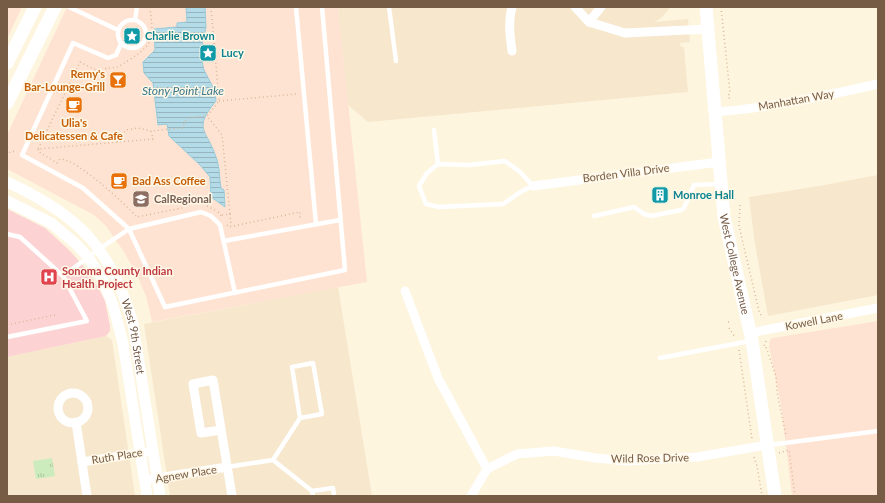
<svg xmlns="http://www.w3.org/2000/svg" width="885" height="503" font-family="Lato,sans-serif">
	<defs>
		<pattern id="park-tufts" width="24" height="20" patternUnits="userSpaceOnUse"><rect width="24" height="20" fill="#ccecbd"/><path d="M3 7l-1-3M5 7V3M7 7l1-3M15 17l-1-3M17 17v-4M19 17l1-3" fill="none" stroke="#aac29b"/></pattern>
		<pattern id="water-rules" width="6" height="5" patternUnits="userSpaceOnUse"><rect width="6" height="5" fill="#b3dce8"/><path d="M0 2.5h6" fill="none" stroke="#96b5be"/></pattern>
	</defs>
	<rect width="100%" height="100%" fill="#fef5df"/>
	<!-- residential -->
	<g fill="#f6e7cd">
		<polygon points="338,7 671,7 661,18 654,22 688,19 690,42 680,43 681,47 684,47 688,92 368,122 348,105"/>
		<polygon points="878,175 878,295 768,316 755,244 749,197 819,186"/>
		<polygon points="338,287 372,496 170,496 144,324"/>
		<polygon points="106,336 112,340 135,496 7,496 7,357"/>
	</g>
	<!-- commercial -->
	<g fill="#ffe3d2">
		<polygon points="7,7 22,7 7,39"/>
		<polygon points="67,7 338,7 367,282 152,322 146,296 136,273 124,252 106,226 94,215 7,169 7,135"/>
		<polygon points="878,321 878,496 792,496 781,405 769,346 770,340 773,338"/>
	</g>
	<!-- medical -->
	<polygon fill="#fdd2d3" points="7,209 45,228 70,251 85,268 98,287 105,301 110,326 110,331 106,336 7,357"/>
	<!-- park -->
	<polygon fill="url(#park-tufts)" points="52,458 55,476 36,479 33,461"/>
	<!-- water -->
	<path fill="url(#water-rules)" stroke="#98cbdb" d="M186,7H205L206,27L200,53L204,70L215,91L216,101C192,130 207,129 216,157C220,167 219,177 221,188L224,190L225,207L211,197L210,177L200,165L169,136L167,124L158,125L153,83L144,73L143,62L155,50L154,29L177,27V23L187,22Z"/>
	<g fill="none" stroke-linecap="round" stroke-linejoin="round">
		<!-- path -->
		<g stroke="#dab798" stroke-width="1.5" stroke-dasharray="1 3" stroke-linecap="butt">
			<path d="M150,7C153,37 156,43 129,60C120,66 118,68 106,68L104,74L80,62L38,149L153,139L151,131L182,128L187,118L207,116"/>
			<polyline points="211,7 219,101 207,116 222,135 230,214"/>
			<polyline points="721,7 730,93 728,96 731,101"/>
			<polyline points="219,101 297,94"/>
			<polyline points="117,142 126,130 138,128 151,131"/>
			<path d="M38,149L39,152L57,163L60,159C77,159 124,203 137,217L182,208"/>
			<polyline points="7,156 10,152 16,151"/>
			<polyline points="740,205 739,226 759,311 762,317"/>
			<polyline points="207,206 215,210"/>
			<polyline points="218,212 223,218"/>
			<polyline points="222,215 230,214 231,226"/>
			<polyline points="227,225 229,227 300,212 300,220"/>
			<polyline points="728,322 731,322"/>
			<polyline points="7,325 55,315"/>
			<polyline points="729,328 735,337"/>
			<polyline points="766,341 764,346 766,347 776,376 777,392 786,436"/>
			<polyline points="739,350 752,439"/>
			<polyline points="779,453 789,450 795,496"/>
			<polyline points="754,457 757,466 762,496"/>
		</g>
		<!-- service -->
		<g stroke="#fff" stroke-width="4.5">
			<polyline points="69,7 118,30"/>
			<polyline points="296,7 316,224"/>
			<polyline points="389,7 396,61"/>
			<circle cx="132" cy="34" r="14"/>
			<polyline points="135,20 137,7"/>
			<polyline points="121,44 116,55 108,58 73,43 22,155 83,188 129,229 165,307 345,270 322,7"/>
			<polyline points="434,130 438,164"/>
			<polygon points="505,161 520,172 533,186 522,191 503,204 439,207 426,204 419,186 427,173 438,164 469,165"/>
			<polyline points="594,216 634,207 644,214 651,216 681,210 684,208 694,185 719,184"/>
			<polyline points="7,234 20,237 63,276 99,249 129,229 201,212 211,216 220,225 235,293"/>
			<polyline points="224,241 340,220"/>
			<polyline points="7,337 87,321 63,276"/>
			<polyline points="660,358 750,341"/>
			<polyline points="769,445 878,431"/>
			<polyline points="273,460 300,418 292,367 313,363 322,414 300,418"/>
			<polyline points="227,467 273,460 312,491 313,496"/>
			<polyline points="312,491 333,488 334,496"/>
		</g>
		<!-- minor -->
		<g stroke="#fff" stroke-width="9">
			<polyline points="575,7 589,22 625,33 708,29"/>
			<polyline points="589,22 601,7"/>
			<path d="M512,51C510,36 508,21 512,7"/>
			<path d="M714,112C770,108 824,96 878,84"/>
			<polyline points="533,186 719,162"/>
			<polyline points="405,291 438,378 487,469 471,496"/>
			<polyline points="750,333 878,308"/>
			<circle cx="73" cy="408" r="15"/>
			<polyline points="76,422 87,496"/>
			<polyline points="221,430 201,433 193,384 213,380 232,496"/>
			<polyline points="82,462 153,451"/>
			<polyline points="487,469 517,454 554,451 595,458 627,461 697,457 767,445"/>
			<polyline points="145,480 227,467"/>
		</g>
		<!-- tertiary -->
		<g stroke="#fff" stroke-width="11">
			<path id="s1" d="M7,182C79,215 111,248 133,324L160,496"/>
			<polyline points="7,201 51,223 76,244 88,257 103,280 113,305 123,343 147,496"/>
		</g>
		<!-- secondary -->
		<g stroke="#fff" stroke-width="13">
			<path id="s2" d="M706,7L724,217L752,341L775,496"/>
			<polyline points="7,63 35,7"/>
			<polyline points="7,103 55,7"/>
		</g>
	</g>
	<!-- icons -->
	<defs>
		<symbol id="sight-square" viewBox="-11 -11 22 22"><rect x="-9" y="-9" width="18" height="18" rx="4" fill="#0f9aa8" stroke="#fff8e7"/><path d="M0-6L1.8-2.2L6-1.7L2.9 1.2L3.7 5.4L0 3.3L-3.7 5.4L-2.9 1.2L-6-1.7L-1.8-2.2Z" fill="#fff"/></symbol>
		<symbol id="bar-square" viewBox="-11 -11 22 22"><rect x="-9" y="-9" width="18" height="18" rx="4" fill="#e8710a" stroke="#fff8e7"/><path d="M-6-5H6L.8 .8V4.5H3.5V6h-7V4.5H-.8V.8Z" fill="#fff"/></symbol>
		<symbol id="cafe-square" viewBox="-11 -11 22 22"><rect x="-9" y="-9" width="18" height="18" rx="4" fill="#e8710a" stroke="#fff8e7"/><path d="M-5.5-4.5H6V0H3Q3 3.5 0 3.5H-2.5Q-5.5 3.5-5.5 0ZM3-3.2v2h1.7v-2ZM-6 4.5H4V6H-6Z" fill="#fff"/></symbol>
		<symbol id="building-square" viewBox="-11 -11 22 22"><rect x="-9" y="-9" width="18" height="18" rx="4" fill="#0f9aa8" stroke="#fff8e7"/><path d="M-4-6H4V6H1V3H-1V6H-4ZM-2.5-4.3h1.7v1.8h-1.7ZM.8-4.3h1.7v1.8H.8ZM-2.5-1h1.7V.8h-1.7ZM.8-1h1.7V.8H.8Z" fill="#fff"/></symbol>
		<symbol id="school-square" viewBox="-11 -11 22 22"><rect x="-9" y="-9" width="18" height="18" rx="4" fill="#8d6e63" stroke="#fff8e7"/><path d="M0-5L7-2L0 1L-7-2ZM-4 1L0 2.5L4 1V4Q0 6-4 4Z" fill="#fff"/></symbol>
		<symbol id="hospital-square" viewBox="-11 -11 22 22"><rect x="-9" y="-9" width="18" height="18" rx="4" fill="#e0444e" stroke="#fff8e7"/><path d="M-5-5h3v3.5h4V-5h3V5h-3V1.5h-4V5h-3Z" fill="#fff"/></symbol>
	</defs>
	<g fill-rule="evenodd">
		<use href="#sight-square" x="122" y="26" width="20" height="20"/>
		<use href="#sight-square" x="198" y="43" width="20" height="20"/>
		<use href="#bar-square" x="108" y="70" width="20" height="20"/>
		<use href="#cafe-square" x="64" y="95" width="20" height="20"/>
		<use href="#cafe-square" x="109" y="171" width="20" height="20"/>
		<use href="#building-square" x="650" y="185" width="20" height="20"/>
		<use href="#school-square" x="131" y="189" width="20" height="20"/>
		<use href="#hospital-square" x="39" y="267" width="20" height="20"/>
	</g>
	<g text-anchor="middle" stroke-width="3" stroke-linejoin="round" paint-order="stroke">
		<!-- culture labels -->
		<g font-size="11" font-weight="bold" fill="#0d838f" stroke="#fff8e7" text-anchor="start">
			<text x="145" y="40">Charlie Brown</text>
			<text x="221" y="57">Lucy</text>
			<text x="673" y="199">Monroe Hall</text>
		</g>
		<!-- food labels -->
		<g font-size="11" font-weight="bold" fill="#c56008" stroke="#fff8e7" text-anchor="end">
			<text x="105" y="78">Remy's<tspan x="105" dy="13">Bar-Lounge-Grill</tspan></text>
			<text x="74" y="127" text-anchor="middle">Ulia's<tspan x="74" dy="13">Delicatessen &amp; Cafe</tspan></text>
			<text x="132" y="185" text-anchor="start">Bad Ass Coffee</text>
		</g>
		<!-- street labels -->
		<g font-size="11" fill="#765b45" stroke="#fff8e7">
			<text transform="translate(796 100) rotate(-10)" y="4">Manhattan Way</text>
			<text transform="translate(626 173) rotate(-7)" y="4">Borden Villa Drive</text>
			<text dy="4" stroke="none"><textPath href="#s2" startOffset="259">West College Avenue</textPath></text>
			<text transform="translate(814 321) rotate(-11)" y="4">Kowell Lane</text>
			<text dy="4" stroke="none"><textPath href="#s1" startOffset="210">West 9th Street</textPath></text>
			<text transform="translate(117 456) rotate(-9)" y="4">Ruth Place</text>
			<text transform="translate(650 458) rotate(-1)" y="4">Wild Rose Drive</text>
			<text transform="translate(186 474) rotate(-9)" y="4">Agnew Place</text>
		</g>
		<!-- education labels -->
		<g font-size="11" font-weight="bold" fill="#785e54" stroke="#fff8e7" text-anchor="start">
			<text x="154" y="203">CalRegional</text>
		</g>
		<!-- health labels -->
		<g font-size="11" font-weight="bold" fill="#be3a42" stroke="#fff8e7" text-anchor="start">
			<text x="62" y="275">Sonoma County Indian<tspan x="62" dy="13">Health Project</tspan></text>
		</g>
		<!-- water labels -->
		<g font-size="12" font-style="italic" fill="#3d788b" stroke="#fff8e7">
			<text x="183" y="95">Stony Point Lake</text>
		</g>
	</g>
	<!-- border -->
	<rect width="885" height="503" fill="none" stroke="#765b45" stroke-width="16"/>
</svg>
